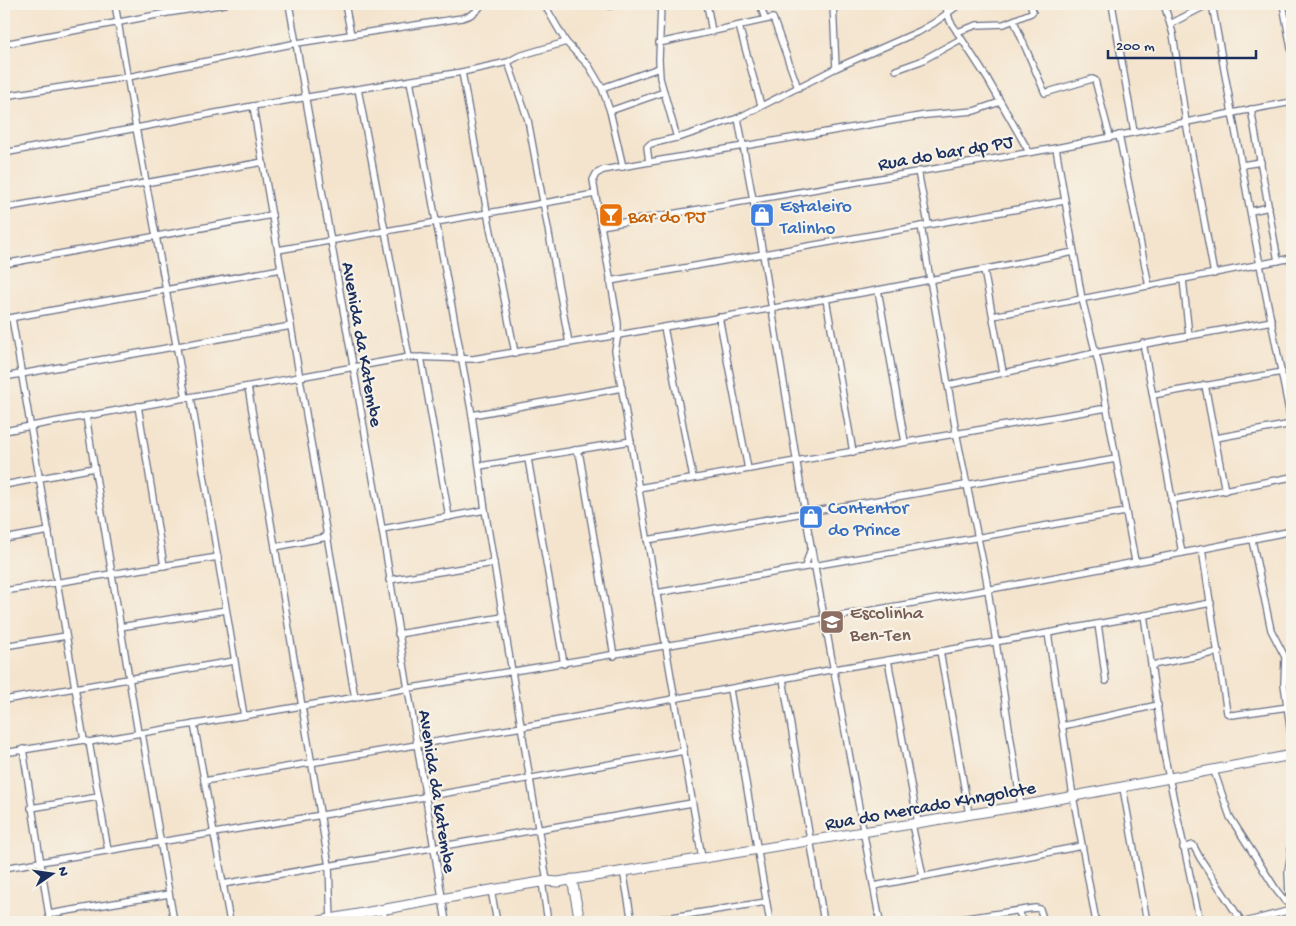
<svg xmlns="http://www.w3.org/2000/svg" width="1296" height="926" font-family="'Gochi Hand',sans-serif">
	<rect width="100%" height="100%" fill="#f7f3e8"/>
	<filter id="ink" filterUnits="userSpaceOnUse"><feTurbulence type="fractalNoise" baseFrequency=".02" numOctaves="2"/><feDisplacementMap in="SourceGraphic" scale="10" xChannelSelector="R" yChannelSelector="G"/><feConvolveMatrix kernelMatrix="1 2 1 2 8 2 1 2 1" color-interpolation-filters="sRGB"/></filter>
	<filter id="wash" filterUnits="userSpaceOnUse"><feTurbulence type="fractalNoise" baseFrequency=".0096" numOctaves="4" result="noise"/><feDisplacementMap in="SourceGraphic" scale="20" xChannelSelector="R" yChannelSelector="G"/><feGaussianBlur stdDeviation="1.12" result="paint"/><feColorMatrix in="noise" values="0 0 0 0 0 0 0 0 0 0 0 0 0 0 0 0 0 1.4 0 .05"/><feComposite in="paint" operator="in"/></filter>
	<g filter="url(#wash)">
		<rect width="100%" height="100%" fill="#f4e4cd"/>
	</g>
	<g filter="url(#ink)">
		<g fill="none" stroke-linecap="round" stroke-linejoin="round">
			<defs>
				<g id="street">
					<polyline points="115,4 136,128 186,398"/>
					<polyline points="289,4 382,529 446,922"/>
					<polyline points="345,4 351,35"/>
					<polyline points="544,4 566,42 589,66 602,88 610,111 623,167"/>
					<polyline points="608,4 610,6 617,4"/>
					<polyline points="661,4 659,60 660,78 677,138"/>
					<polyline points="707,4 712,32"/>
					<polyline points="760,4 765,19"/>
					<polyline points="833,4 836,68"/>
					<polyline points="945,4 950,21 987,78 1029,152"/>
					<polyline points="1112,4 1134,132"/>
					<polyline points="1164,4 1173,34 1186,122 1214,274"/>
					<polyline points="1212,4 1260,265 1292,426"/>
					<polyline points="1283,4 1292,54"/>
					<polyline points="1014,21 1045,93 1092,79 1095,80 1110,137"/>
					<polyline points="1170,24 1209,4"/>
					<polyline points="739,26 761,105"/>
					<polyline points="957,32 977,25 1004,24 1031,13 1033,11 1030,4"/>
					<polyline points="659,43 773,18 798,88"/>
					<polyline points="4,44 167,13 225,4"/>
					<polyline points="508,62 528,120 569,343"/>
					<polyline points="896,70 921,61 961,39"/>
					<polyline points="462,72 487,212 515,353"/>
					<polyline points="410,81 472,415 485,510 547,881"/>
					<polyline points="602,88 659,68"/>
					<polyline points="358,89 409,357"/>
					<path d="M4,96L128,77L297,43L462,18C471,16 478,11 482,4"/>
					<polyline points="1000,102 974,111 926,115 603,170 596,174 593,180 618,323 618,335 878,290 1074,252"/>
					<polyline points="253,106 355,698"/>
					<polyline points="1251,109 1278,261"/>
					<polyline points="610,111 664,92"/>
					<polyline points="738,118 763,254 805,513 880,922"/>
					<polyline points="1119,135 1149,286"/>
					<polyline points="1056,148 1082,299 1099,366 1135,561"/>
					<polyline points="4,153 253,106 462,72 508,62 519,56 566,42"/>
					<polyline points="649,162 647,147 650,144 684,136 738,118 836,68 920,31 934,23 960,4"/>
					<polyline points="1242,165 1261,162"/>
					<polyline points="918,171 928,224"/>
					<polyline points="4,208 263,162"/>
					<polyline points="1251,211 1269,207"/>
					<polyline points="601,226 1056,148 1232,113 1292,102"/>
					<polyline points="921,226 956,432 986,577 1021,806"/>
					<polyline points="278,250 595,194"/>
					<polyline points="4,264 272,215"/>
					<polyline points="984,270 1003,372"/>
					<polyline points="1183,279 1189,336"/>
					<polyline points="610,281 1064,201"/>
					<polyline points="878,290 905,442"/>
					<polyline points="826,299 853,452"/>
					<polyline points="993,316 1292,258"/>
					<polyline points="719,317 748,469"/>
					<polyline points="12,318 84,740"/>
					<polyline points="4,319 281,269"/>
					<polyline points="664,327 693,478"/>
					<polyline points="1143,343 1182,553"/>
					<polyline points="421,357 449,517"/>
					<polyline points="4,377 291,326"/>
					<polyline points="948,385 1095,353 1272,321"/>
					<polyline points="1205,385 1225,491"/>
					<polyline points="248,387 329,866 331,921"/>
					<polyline points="1153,395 1282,372"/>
					<polyline points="191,397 244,716"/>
					<polyline points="138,406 164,566"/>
					<polyline points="472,415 622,388"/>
					<polyline points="86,416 138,733"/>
					<polyline points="4,431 409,357 473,359 618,335 615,350 702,858"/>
					<polyline points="1216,438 1292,424"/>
					<polyline points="575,450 580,457 614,656"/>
					<polyline points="528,459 564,664"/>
					<polyline points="480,466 631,441"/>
					<polyline points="4,485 94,468"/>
					<polyline points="638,488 1107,408"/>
					<polyline points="1171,500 1292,477"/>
					<polyline points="382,529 485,510"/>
					<polyline points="4,539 49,531"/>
					<polyline points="647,540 1116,459"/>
					<polyline points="1252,540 1271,630 1285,657 1284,684 1292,742"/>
					<polyline points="275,547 327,537"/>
					<polyline points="1202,549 1227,713 1232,715 1288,707"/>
					<polyline points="805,567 811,548"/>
					<polyline points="389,580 494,563"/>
					<polyline points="4,591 218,557"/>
					<polyline points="656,593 1125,512"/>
					<polyline points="1144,615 1164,754 1200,922"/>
					<polyline points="1098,624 1106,681"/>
					<polyline points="120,627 226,610"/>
					<polyline points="1048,633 1073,796 1096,922"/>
					<polyline points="398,634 503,617"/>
					<polyline points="4,646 66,636"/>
					<polyline points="940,651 969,814"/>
					<polyline points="888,660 918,823"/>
					<polyline points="1152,665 1219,652"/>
					<polyline points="783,679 824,922"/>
					<polyline points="730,690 770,922"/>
					<polyline points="4,700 234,661"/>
					<polyline points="194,724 230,922"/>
					<polyline points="1062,726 1158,705"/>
					<polyline points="142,733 174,922"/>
					<polyline points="89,742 108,850"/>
					<polyline points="23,749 50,922"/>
					<path d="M4,753L84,740L89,742C490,673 893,613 1292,531"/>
					<polyline points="1214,771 1230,817 1277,891 1285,901 1290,904"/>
					<polyline points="204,781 522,727 835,669 1048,633 1211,603"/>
					<polyline points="1123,788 1147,922"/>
					<polyline points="1292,806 1291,853 1288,871 1289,895 1292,919"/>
					<polyline points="31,808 98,797"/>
					<polyline points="912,824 923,876"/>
					<polyline points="1183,848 1193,845 1200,858 1242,922"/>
					<polyline points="4,868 328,814 684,751"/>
					<polyline points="623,870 632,922"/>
					<polyline points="542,882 548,922"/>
					<polyline points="223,884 692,803"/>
					<polyline points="874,886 1082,846"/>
					<polyline points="491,890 497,922"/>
					<polyline points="383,911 385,922"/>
					<polyline points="1018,911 1024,922"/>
					<polyline points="49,914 169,894"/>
					<polyline points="641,922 766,902"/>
					<polyline points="940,922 1035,908 1040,909 1044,922"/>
					<polyline points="1245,922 1291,910"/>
				</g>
				<g id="secondary">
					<polyline points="572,879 580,922"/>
					<polyline points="314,922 491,890 547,881 558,882 1021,806 1292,755"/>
				</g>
			</defs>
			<!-- street casing -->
			<use href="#street" stroke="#676e85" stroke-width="8"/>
			<!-- secondary casing -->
			<use href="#secondary" stroke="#676e85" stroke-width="11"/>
			<!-- street -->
			<use href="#street" stroke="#fff" stroke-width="5.5"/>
			<!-- secondary -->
			<use href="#secondary" stroke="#fff" stroke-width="9"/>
		</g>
	</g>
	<!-- icons -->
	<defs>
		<symbol id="bar-square" viewBox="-11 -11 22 22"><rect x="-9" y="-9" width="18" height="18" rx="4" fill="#e8710a" stroke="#f7f3e8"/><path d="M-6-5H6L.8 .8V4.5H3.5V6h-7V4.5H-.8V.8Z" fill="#fff"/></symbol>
		<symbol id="shop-square" viewBox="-11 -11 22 22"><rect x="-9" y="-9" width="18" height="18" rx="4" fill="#3f7fe0" stroke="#f7f3e8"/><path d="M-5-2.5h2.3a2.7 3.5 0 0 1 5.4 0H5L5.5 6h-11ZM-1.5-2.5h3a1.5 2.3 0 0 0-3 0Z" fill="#fff"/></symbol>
		<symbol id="school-square" viewBox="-11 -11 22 22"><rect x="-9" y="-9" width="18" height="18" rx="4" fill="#8d6e63" stroke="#f7f3e8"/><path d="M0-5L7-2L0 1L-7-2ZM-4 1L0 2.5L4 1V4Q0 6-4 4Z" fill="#fff"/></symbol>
	</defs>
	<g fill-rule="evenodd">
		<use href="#bar-square" x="597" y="201" width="28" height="28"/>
		<use href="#shop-square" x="748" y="201" width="28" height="28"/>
		<use href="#shop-square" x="797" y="503" width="28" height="28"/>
		<use href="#school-square" x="818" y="608" width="28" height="28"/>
	</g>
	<g text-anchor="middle" stroke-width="4.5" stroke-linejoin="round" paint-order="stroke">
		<!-- street labels -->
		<g font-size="19" fill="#1b2f5e" stroke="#f7f3e8">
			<text transform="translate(945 151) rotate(-10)" y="7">Rua do bar dp PJ</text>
			<text transform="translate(364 344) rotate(80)" y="7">Avenida da Katembe</text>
			<text transform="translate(439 791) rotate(81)" y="7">Avenida da katembe</text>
			<text transform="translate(930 804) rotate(-10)" y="7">Rua do Mercado Khngolote</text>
		</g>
		<!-- shop labels -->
		<g font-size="19" fill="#366cbe" stroke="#f7f3e8" text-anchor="start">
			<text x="780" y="211">Estaleiro<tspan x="780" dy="22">Talinho</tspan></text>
			<text x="828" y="513">Contentor<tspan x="828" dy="22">do Prince</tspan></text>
		</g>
		<!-- food labels -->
		<g font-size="19" fill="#c56008" stroke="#f7f3e8" text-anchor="start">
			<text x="628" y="222">Bar do PJ</text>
		</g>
		<!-- education labels -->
		<g font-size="19" fill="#785e54" stroke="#f7f3e8" text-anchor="start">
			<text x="850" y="618">Escolinha<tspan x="850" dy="22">Ben-Ten</tspan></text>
		</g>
	</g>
	<!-- margin -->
	<rect width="1296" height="926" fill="none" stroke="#f7f3e8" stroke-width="20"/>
	<!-- north arrow -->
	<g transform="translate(52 874) rotate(77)" stroke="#f7f3e8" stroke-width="4" paint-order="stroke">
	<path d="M0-4L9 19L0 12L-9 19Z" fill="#1b2f5e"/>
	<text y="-8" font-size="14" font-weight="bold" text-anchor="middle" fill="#1b2f5e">N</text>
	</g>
	<!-- scale -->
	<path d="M1108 50v8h148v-8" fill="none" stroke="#1b2f5e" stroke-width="2.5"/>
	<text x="1116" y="50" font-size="15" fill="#1b2f5e" stroke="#f7f3e8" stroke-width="4" paint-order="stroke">200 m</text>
</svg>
